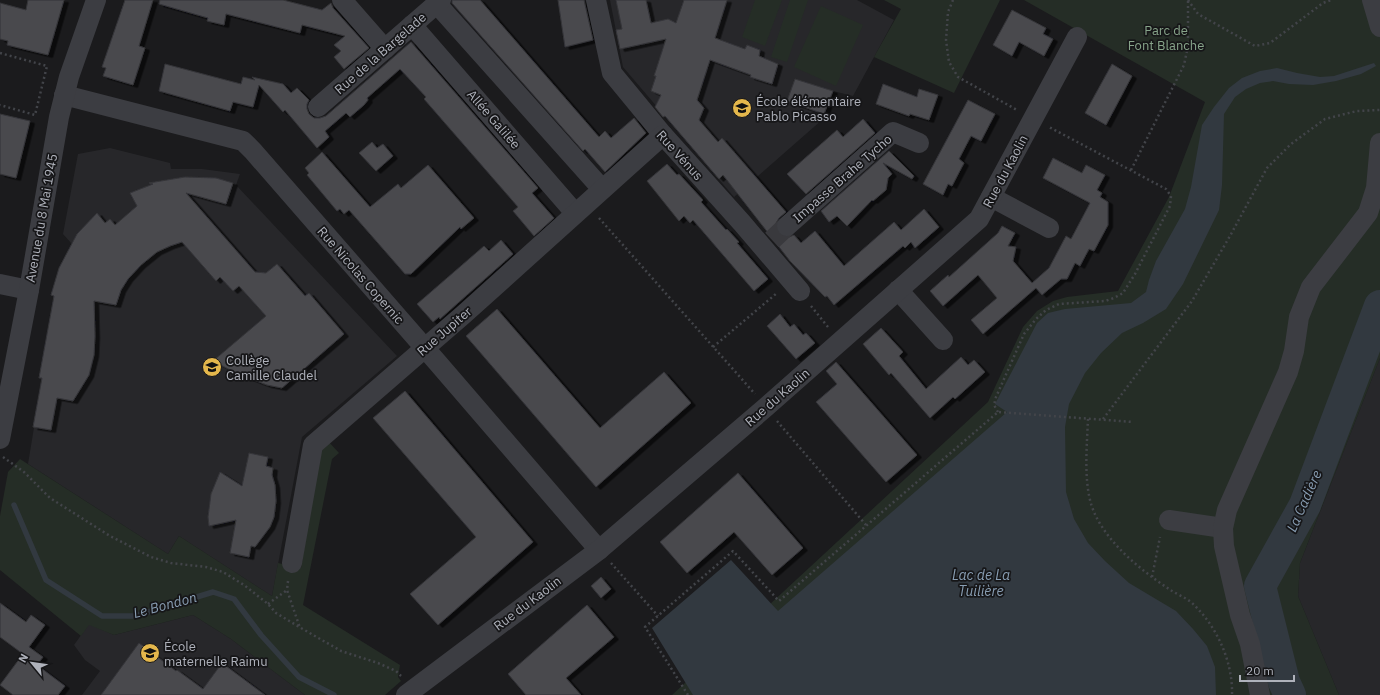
<svg xmlns="http://www.w3.org/2000/svg" width="1380" height="695" font-family="'IBM Plex Sans',sans-serif">
	<defs>
		<filter id="shadow"><feDropShadow dx="4.5" dy="2.5" stdDeviation="0" flood-color="#0009"/></filter>
	</defs>
	<rect width="100%" height="100%" fill="#1b1b1d"/>
	<!-- built -->
	<g fill="#27272a">
		<polygon points="610,0 857,0 894,20 853,96 833,91 823,119 734,197 623,67"/>
		<polygon points="110,148 170,163 171,169 202,169 240,174 236,185 397,356 302,437 272,596 179,536 168,554 28,464 42,379 39,378 54,296 51,295 59,268 72,244 63,234 78,154"/>
		<polygon points="1380,358 1380,695 1339,695 1298,596 1300,563"/>
		<polygon points="193,615 231,639 305,695 82,695 100,671 85,660 74,645 89,624 114,635"/>
	</g>
	<!-- green -->
	<g fill="#252d26">
		<polygon points="755,0 782,0 765,46 742,37"/>
		<polygon points="790,0 808,0 787,62 771,57"/>
		<polygon points="884,0 1000,0 954,93 874,57 901,9"/>
		<polygon points="1024,0 1380,0 1380,358 1300,563 1298,596 1339,695 672,695 988,402 1023,327 1037,311 1053,301 1067,297 1118,291 1169,197 1205,102"/>
		<polygon points="821,6 863,25 836,86 794,67"/>
		<polygon points="328,441 339,453 332,459 303,605 400,665 398,677 401,681 385,695 305,695 231,639 193,615 114,635 89,625 81,636 0,570 0,516 8,472 20,459 168,554 179,536 272,596 278,563 301,568 320,449"/>
	</g>
	<!-- water -->
	<polygon fill="#323940" points="1374,63 1376,66 1361,74 1336,81 1313,85 1289,84 1273,81 1260,83 1246,89 1235,97 1224,114 1222,185 1219,210 1183,284 1166,309 1143,323 1122,333 1101,353 1085,373 1069,404 1065,427 1066,492 1074,519 1088,543 1105,561 1129,583 1176,611 1193,629 1207,646 1215,667 1216,695 693,695 652,628 731,560 778,611 1007,412 995,404 1037,323 1048,313 1065,309 1131,303 1146,292 1149,280 1156,261 1185,209 1191,187 1202,125 1214,107 1229,88 1242,78 1260,71 1277,68 1297,73 1320,77 1334,76"/>
	<g fill="none" stroke-linecap="round" stroke-linejoin="round">
		<!-- stream -->
		<polyline stroke="#323940" stroke-width="5.5" points="14,505 46,580 102,616 135,616 213,592 234,599 261,635 299,677 334,695"/>
		<!-- river -->
		<polyline stroke="#323940" stroke-width="32" points="1290,695 1284,682 1260,586 1305,505 1380,306"/>
	</g>
	<!-- building -->
	<g fill="#48484d" stroke="#353539" filter="url(#shadow)">
		<polygon points="28,0 64,0 48,55 7,45 8,41 0,39 0,3 26,10"/>
		<polygon points="125,0 153,0 139,46 145,48 133,85 103,76 106,68 102,67"/>
		<polygon points="160,0 283,0 322,10 331,3 333,8 369,48 344,69 334,57 341,51 334,45 345,36 302,25 300,33 226,14 224,25 207,21 208,18 159,4"/>
		<polygon points="452,0 480,0 599,137 605,131 611,138 634,118 646,133 605,172 585,149 583,151 452,3"/>
		<polygon points="558,0 584,0 593,40 565,47"/>
		<polygon points="616,0 646,0 651,23 668,19 676,23 684,0 727,0 715,38 745,49 747,45 760,50 759,56 778,64 772,84 750,77 751,75 710,60 697,100 704,108 699,120 718,142 722,138 786,212 779,218 776,223 776,229 779,234 784,237 789,237 794,235 801,243 815,231 844,266 894,222 901,230 924,209 939,227 915,248 911,242 905,248 903,246 834,305 827,296 825,297 790,261 723,175 719,179 665,116 663,117 655,107 661,95 651,91 656,76 654,76 666,39 620,49 616,30 622,29"/>
		<polygon points="1012,10 1046,28 1043,34 1053,39 1044,56 1019,42 1012,56 993,45"/>
		<polygon points="411,42 538,188 532,193 554,218 534,236 513,211 518,207 424,99 426,97 400,69 367,98 368,100 364,105 350,117 346,113 325,131 329,137 317,148 285,110 283,112 259,85 253,107 233,102 230,111 159,91 165,64 241,84 243,77 255,80 252,77 283,84 291,93 297,88 309,100 307,104 307,109 309,114 314,118 320,118 326,116"/>
		<polygon points="1112,64 1132,76 1106,125 1085,113"/>
		<polygon points="795,79 833,91 824,114 787,101"/>
		<polygon points="883,84 917,97 919,89 938,95 929,120 910,114 909,116 876,104"/>
		<polygon points="968,100 995,114 981,141 971,136 959,159 964,163 952,186 948,184 943,195 923,184"/>
		<polygon points="0,114 30,121 16,178 0,174"/>
		<polygon points="863,119 875,133 806,194 787,174 837,130 843,137"/>
		<polygon points="372,142 377,148 383,144 393,156 376,171 359,153"/>
		<polygon points="889,151 914,176 912,179 883,163 892,174 888,178 886,190 873,201 872,200 847,226 837,216 829,222 821,211"/>
		<polygon points="322,152 370,207 398,184 401,188 428,165 474,218 461,229 460,227 411,274 405,274 349,210 344,214 340,209 337,211 307,175 309,173 305,168"/>
		<polygon points="1053,158 1082,173 1086,165 1105,175 1097,190 1102,193 1100,197 1108,202 1108,225 1094,251 1089,249 1080,266 1075,263 1067,279 1061,279 1042,295 1036,288 983,334 971,320 997,298 978,275 943,306 930,291 948,275 949,277 998,233 1002,226 1015,233 1008,246 1016,247 1013,261 1032,283 1049,268 1066,236 1071,239 1090,203 1043,178"/>
		<polygon points="667,164 677,175 679,174 703,200 701,202 726,230 727,229 739,242 737,243 768,279 754,291 693,220 690,223 684,216 679,221 647,181"/>
		<polygon points="185,177 216,178 233,183 226,204 186,193 255,272 266,273 277,264 305,296 309,293 344,334 282,388 267,385 238,374 213,361 266,316 239,286 233,291 220,277 216,281 182,242 170,246 157,252 141,265 128,279 121,290 116,305 94,301 95,336 94,355 89,375 73,401 57,398 51,430 33,427 42,378 39,378 54,296 51,295 59,268 77,234 97,213 105,223 110,219 115,225 137,206 130,193 153,184 149,183"/>
		<polygon points="501,240 513,254 440,319 439,317 433,322 417,304 484,246 489,251"/>
		<polygon points="497,309 600,428 664,372 691,403 596,487 466,336"/>
		<polygon points="780,314 790,327 794,324 803,335 806,333 815,343 796,359 767,326"/>
		<polygon points="881,328 903,352 899,356 926,389 961,357 968,365 974,360 985,372 955,399 953,397 930,418 891,373 889,375 863,344"/>
		<polygon points="836,362 917,455 886,482 816,402 837,384 826,371"/>
		<polygon points="405,391 533,542 438,625 410,594 476,537 373,418"/>
		<polygon points="249,453 268,457 266,466 273,468 272,475 275,485 276,501 274,517 270,527 255,547 251,546 249,557 230,553 236,520 209,526 208,517 211,494 220,472 242,486"/>
		<polygon points="738,473 803,548 772,575 734,532 687,573 660,542"/>
		<polygon points="601,577 611,589 601,598 591,586"/>
		<polygon points="0,603 26,622 31,615 45,625 29,647 43,657 37,665 65,686 58,695 13,695 0,685 23,654 0,637"/>
		<polygon points="587,605 614,637 566,678 581,695 526,695 508,674"/>
		<polygon points="139,643 176,671 177,670 203,689 222,663 265,695 101,695"/>
	</g>
	<g fill="none" stroke-linecap="round" stroke-linejoin="round">
		<!-- street-tunnel -->
		<polyline stroke="#39393d" stroke-width="20" stroke-dasharray="20 10" stroke-linecap="butt" points="772,240 787,226"/>
		<!-- path -->
		<g stroke="#424449" stroke-width="2.5" stroke-dasharray="2 3" stroke-linecap="butt">
			<polyline points="953,0 948,12 946,40 949,62 958,77 1017,110"/>
			<polyline points="1188,0 1198,14 1255,46 1270,43 1323,3 1331,0"/>
			<polyline points="0,53 47,66 35,115 0,105"/>
			<polyline points="1131,170 1184,65 1188,46 1188,0"/>
			<polyline points="599,218 755,394"/>
			<polyline points="811,306 828,327"/>
			<polyline points="713,347 777,293"/>
			<polyline points="998,412 994,405 996,397 1024,334 1036,319 1046,310 1059,304 1105,301 1114,298 1123,293 1135,274 1170,206 1171,196 1166,189 1049,127"/>
			<path d="M1088,419C1087,444 1084,475 1090,500C1099,537 1139,569 1169,589C1176,594 1185,597 1192,603C1217,626 1233,662 1232,695"/>
			<polyline points="1103,419 1192,301 1230,236 1267,168 1291,144 1325,119 1357,111 1380,110"/>
			<polyline points="777,421 866,525"/>
			<polyline points="3,457 24,472 50,498 110,536 151,557 171,563 206,567 223,572 244,585 268,604 276,613 301,628 341,651 378,663 396,671 401,676"/>
			<polyline points="611,563 658,616"/>
			<polyline points="1152,577 1160,537"/>
			<polyline points="288,581 287,590 300,628"/>
			<polyline points="268,604 287,590"/>
			<polyline points="688,695 645,627 733,551 779,601 998,412 1133,422"/>
		</g>
		<!-- street -->
		<g stroke="#3c3d42" stroke-width="20">
			<polyline points="342,0 385,49"/>
			<polyline points="596,0 612,73 663,135 742,223 800,291"/>
			<polyline points="1372,0 1380,27"/>
			<polyline points="437,4 602,189"/>
			<polyline points="412,25 575,213"/>
			<polyline points="64,95 243,141 253,151 437,362 599,550"/>
			<polyline points="318,107 441,0"/>
			<polyline points="991,197 1049,228"/>
			<polyline points="787,226 893,132 919,143"/>
			<polyline points="0,284 29,290"/>
			<polyline points="898,290 943,340"/>
			<polyline points="0,439 29,290 59,117 69,77 96,0"/>
			<polyline points="1169,520 1223,528"/>
			<polyline points="292,563 313,445 463,315 663,135"/>
			<polyline points="406,695 599,550 766,407 979,219 1077,37"/>
			<polyline points="1260,695 1250,644 1240,615 1224,546 1223,528 1227,510 1288,372 1294,351 1299,317 1311,287 1368,213 1376,188 1380,143"/>
		</g>
	</g>
	<!-- icons -->
	<defs>
		<symbol id="school-disc" viewBox="-11 -11 22 22"><circle r="9.5" fill="#e4b74c" stroke="#161618"/><path d="M0-5L7-2L0 1L-7-2ZM-4 1L0 2.5L4 1V4Q0 6-4 4Z" fill="#111"/></symbol>
	</defs>
	<g fill-rule="evenodd">
		<use href="#school-disc" x="731" y="97" width="22" height="22"/>
		<use href="#school-disc" x="201" y="356" width="22" height="22"/>
		<use href="#school-disc" x="139" y="642" width="22" height="22"/>
	</g>
	<g text-anchor="middle" stroke-width="3.5" stroke-linejoin="round" paint-order="stroke">
		<!-- park labels -->
		<g font-size="13" fill="#87a48a" stroke="#161618">
			<text x="1166" y="35">Parc de<tspan x="1166" dy="15">Font Blanche</tspan></text>
		</g>
		<!-- street labels -->
		<g font-size="13" fill="#afb2bb" stroke="#161618">
			<text transform="translate(380 53) rotate(-41)" y="5">Rue de la Bargelade</text>
			<text transform="translate(494 119) rotate(49)" y="5">Allée Galilée</text>
			<text transform="translate(680 155) rotate(48)" y="5">Rue Vénus</text>
			<text transform="translate(1005 171) rotate(-62)" y="5">Rue du Kaolin</text>
			<text transform="translate(842 178) rotate(-41)" y="5">Impasse Brahe Tycho</text>
			<text transform="translate(41 218) rotate(-80)" y="5">Avenue du 8 Mai 1945</text>
			<text transform="translate(361 275) rotate(49)" y="5">Rue Nicolas Copernic</text>
			<text transform="translate(444 331) rotate(-41)" y="5">Rue Jupiter</text>
			<text transform="translate(777 397) rotate(-41)" y="5">Rue du Kaolin</text>
			<text transform="translate(527 603) rotate(-37)" y="5">Rue du Kaolin</text>
		</g>
		<!-- poi labels -->
		<g font-size="13" fill="#afb2bb" stroke="#161618" text-anchor="start">
			<text x="756" y="106">École élémentaire<tspan x="756" dy="15">Pablo Picasso</tspan></text>
			<text x="226" y="365">Collège<tspan x="226" dy="15">Camille Claudel</tspan></text>
			<text x="164" y="651">École<tspan x="164" dy="15">maternelle Raimu</tspan></text>
		</g>
		<!-- water labels -->
		<g font-size="14" font-style="italic" fill="#899eb3" stroke="#161618">
			<text transform="translate(1304 501) rotate(-66)" y="5">La Cadière</text>
			<text x="981" y="580">Lac de La<tspan x="981" dy="16">Tuilière</tspan></text>
			<text transform="translate(165 605) rotate(-15)" y="5">Le Bondon</text>
		</g>
	</g>
	<!-- north arrow -->
	<g transform="translate(32 663) rotate(299)" stroke="#161618" stroke-width="3" paint-order="stroke">
	<path d="M0-3L7 15L0 10L-7 15Z" fill="#afb2bb"/>
	<text y="-6" font-size="11" font-weight="bold" text-anchor="middle" fill="#afb2bb">N</text>
	</g>
	<!-- scale -->
	<path d="M1240 675v6h54v-6" fill="none" stroke="#afb2bb" stroke-width="2"/>
	<text x="1246" y="675" font-size="12" fill="#afb2bb" stroke="#161618" stroke-width="3" paint-order="stroke">20 m</text>
</svg>
